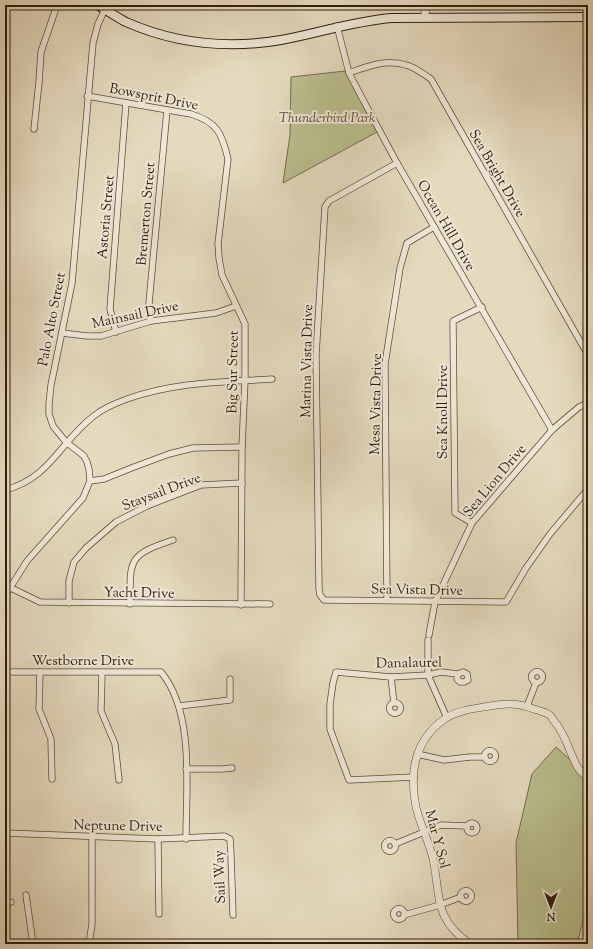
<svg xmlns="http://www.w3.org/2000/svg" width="593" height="949" font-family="'Sorts Mill Goudy',serif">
	<rect width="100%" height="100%" fill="#e5dabe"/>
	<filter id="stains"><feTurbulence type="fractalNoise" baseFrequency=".005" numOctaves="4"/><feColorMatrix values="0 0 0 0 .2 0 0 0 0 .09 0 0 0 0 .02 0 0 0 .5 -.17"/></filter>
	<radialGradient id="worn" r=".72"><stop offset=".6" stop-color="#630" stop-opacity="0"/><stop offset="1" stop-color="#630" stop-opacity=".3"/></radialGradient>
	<!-- park -->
	<g fill="#babe8e" stroke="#746e4e">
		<polygon points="345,71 377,132 283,183 290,135 291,77"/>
		<polygon points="556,747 588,776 588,902 577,944 518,944 516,843 532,774"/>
	</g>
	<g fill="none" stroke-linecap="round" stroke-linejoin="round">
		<defs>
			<g id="minor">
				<polyline points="337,26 349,73 361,96 397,163 552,430"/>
				<path d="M349,73C368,66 386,59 406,65C415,67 423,74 431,79L588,355"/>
				<path d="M87,96L191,114C217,122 222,133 228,159L218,244L219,258L222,275L245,324V380L242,447L241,605"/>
				<polyline points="34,129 39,82 41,52 57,5"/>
				<polyline points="397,163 329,201 325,207 316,355 319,589 320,595 324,600 506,602 526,568 550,534 588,489"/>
				<polyline points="151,321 149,303 167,110"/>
				<polyline points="116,332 110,309 126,103"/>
				<polyline points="62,333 87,336 101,336 151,321 216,313 236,306"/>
				<polyline points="90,481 104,479 134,467 169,454 193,448 242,447"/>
				<path d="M5,490C51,478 60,441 95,415C104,408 116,403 127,399C174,382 223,382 272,379"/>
				<polyline points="472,523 455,513 453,321 482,307"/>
				<polyline points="11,588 40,602 270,604"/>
				<polyline points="5,596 27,561 83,498 90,481 89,469 87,462 84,456 66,442 53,426 49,414 49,404 51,385 72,283 93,43 98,24 107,5"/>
				<polyline points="387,600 385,364 400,268 407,243 434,227"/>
				<polyline points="69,603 69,581 74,562 86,548 116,522 147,506 201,485 242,483"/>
				<path d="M130,604C130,559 128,555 173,540"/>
				<polyline points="429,635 435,602 472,523 552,430 579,407 588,403"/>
				<polyline points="428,640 428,675 447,718"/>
				<circle cx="537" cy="677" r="5.5"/>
				<path d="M5,672H161C195,713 186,788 186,839"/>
				<polyline points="40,672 39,709 51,739 52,779"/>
				<polyline points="102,673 101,711 115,744 119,780"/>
				<polyline points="391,677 394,703"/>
				<circle cx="395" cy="708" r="5.5"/>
				<polyline points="179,706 230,700 230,679"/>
				<polyline points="527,706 536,683"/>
				<circle cx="490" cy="756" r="5.5"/>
				<polyline points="417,754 444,760 470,757 485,757"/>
				<polyline points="186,769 222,769 232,768"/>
				<polyline points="414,777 349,780 330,729 330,704 333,683 336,672 391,677 428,675 441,672 458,674 463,672 467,674 468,680 464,682 460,682 457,679 458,674"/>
				<circle cx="472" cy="828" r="5"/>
				<polyline points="5,833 158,839 224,836 230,839 231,855 233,915"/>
				<polyline points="158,839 159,914"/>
				<circle cx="390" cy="846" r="5.5"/>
				<polyline points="395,844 441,825 467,826"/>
				<circle cx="466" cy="896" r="5.5"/>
				<polyline points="26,895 33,944"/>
				<polyline points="5,903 11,902"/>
				<circle cx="399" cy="914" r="5.5"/>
				<polyline points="404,915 440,905 461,897"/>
				<polyline points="89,944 92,924 92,837"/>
			</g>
			<g id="tertiary">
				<polyline points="424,18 427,5"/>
				<path d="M470,944C433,918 441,897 433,859C429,841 420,825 416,807C409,772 415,739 446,718C457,711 471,709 484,707C505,703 516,702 537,710C540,711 545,712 548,714C551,715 553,719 554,721C567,736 568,750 577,766C579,771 584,774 588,777"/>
			</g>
			<path id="secondary" d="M97,5C107,10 116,17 126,22C176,44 228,49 281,40C319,33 354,21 392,18L588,17"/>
		</defs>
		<!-- minor casing -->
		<use href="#minor" stroke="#5c4d3a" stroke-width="7"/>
		<!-- tertiary casing -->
		<use href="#tertiary" stroke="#5c4d3a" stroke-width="8"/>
		<!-- secondary casing -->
		<use href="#secondary" stroke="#2f1e0e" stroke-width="10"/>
		<!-- minor -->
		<use href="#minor" stroke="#eee7d5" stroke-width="5.5"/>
		<!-- tertiary -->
		<use href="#tertiary" stroke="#eee7d5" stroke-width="7"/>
		<!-- secondary -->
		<use href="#secondary" stroke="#eee7d5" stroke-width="8"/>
	</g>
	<g text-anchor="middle" stroke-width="4" stroke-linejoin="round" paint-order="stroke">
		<!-- street labels -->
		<g font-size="14" fill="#2f1e0e" stroke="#eee7d5">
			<text transform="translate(154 96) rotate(11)" y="5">Bowsprit Drive</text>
			<text transform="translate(498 173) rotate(60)" y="5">Sea Bright Drive</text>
			<text transform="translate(145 214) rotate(-85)" y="5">Bremerton Street</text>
			<text transform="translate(105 217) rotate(-85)" y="5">Astoria Street</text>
			<text transform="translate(447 225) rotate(60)" y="5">Ocean Hill Drive</text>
			<text transform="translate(135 314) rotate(-12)" y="5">Mainsail Drive</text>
			<text transform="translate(51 319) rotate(-79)" y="5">Palo Alto Street</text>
			<text transform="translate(306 361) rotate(-89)" y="5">Marina Vista Drive</text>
			<text transform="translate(232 372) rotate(-89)" y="5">Big Sur Street</text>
			<text transform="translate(375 404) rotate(-89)" y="5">Mesa Vista Drive</text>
			<text transform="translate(442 412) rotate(-90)" y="5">Sea Knoll Drive</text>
			<text transform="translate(494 480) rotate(-50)" y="5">Sea Lion Drive</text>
			<text transform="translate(161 491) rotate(-21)" y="5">Staysail Drive</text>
			<text transform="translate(417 589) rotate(1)" y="5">Sea Vista Drive</text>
			<text transform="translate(139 592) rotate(1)" y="5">Yacht Drive</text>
			<text x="83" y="665">Westborne Drive</text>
			<text transform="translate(409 662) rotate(-1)" y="5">Danalaurel</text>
			<text transform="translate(118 825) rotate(1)" y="5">Neptune Drive</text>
			<text transform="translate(438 839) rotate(75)" y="5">Mar Y Sol</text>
			<text transform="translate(219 877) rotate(-92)" y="5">Sail Way</text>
		</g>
		<!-- park labels -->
		<g font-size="14" font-style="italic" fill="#594e34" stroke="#eee7d5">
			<text x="327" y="122">Thunderbird Park</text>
		</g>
	</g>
	<!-- margin -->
	<rect width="593" height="949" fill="none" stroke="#e5dabe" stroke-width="20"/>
	<rect x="6" y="6" width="581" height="937" fill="none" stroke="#2f1e0e" stroke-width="2"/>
	<rect x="10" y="10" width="573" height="929" fill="none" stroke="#2f1e0e"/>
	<!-- north arrow -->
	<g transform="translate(551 907) rotate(180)" stroke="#eee7d5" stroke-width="3" paint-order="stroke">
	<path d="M0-3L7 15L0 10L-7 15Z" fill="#2f1e0e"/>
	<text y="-6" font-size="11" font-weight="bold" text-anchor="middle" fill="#2f1e0e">N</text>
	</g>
	<rect width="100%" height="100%" filter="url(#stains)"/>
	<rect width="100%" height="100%" fill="url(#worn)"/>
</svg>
